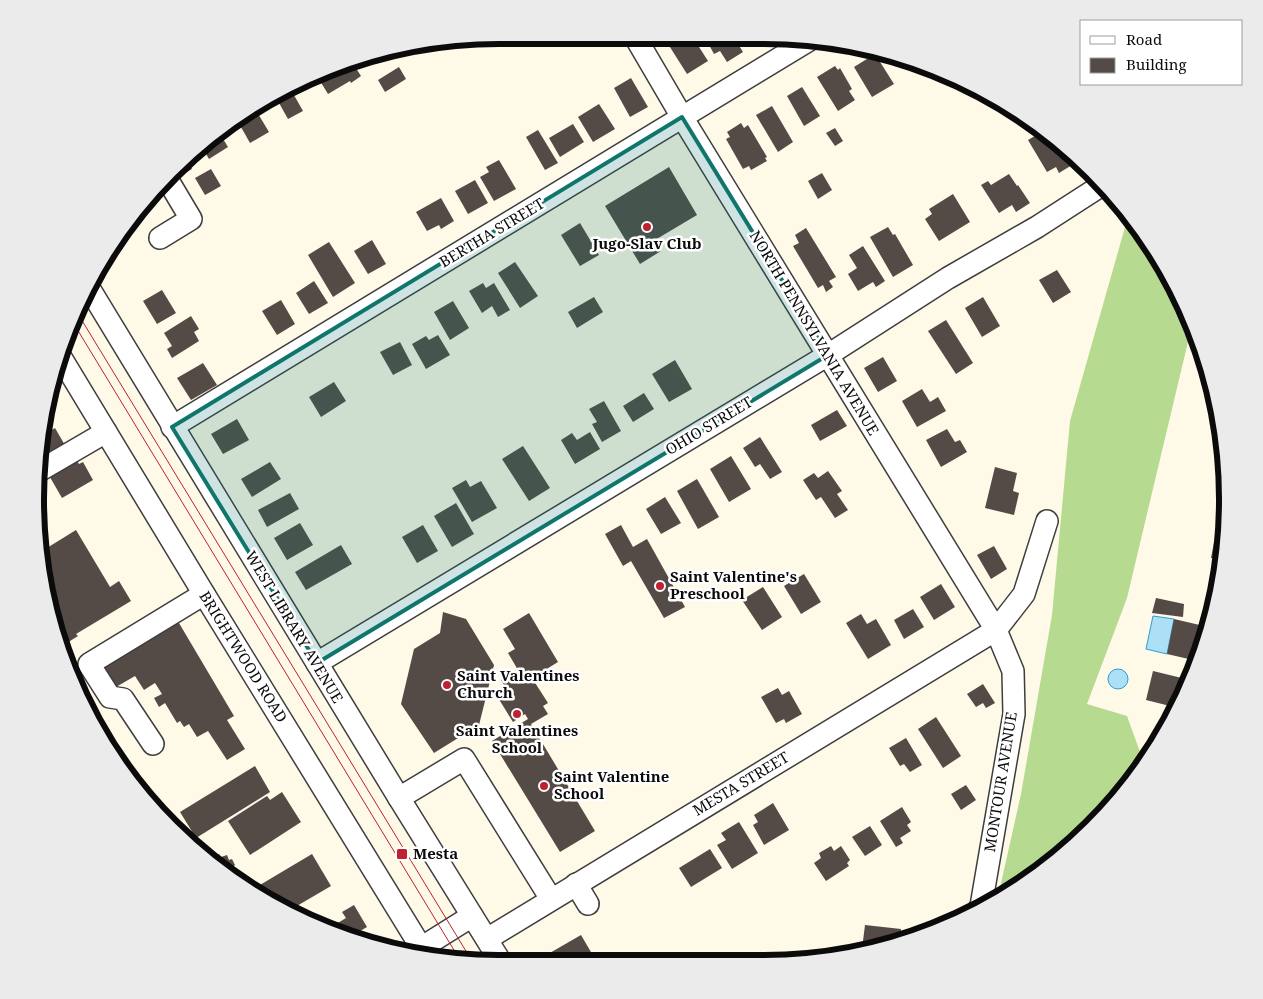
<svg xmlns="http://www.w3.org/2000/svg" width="1263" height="999" font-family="'Noto Serif',serif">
	<rect width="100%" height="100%" fill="#fff9e8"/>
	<!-- forest -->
	<polygon fill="#b7da91" points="1127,220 1166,268 1192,325 1127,598 1087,704 1127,716 1144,763 1132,783 1070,849 997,901 1021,794 1052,615 1070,421"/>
	<!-- water -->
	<g fill="#ace0f7" stroke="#329bd0">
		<polygon points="1153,616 1174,619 1167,654 1146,649"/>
		<circle cx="1118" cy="679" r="10"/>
	</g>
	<!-- building -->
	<g fill="#544b47">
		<polygon points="500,35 514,35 497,46 491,36"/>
		<polygon points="682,36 692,36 708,61 687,74 668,44"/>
		<polygon points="720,36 733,36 743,52 727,62 720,51 714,54 708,43"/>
		<polygon points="398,48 399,52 379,63 373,53 380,51"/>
		<polygon points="875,54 894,84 872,97 854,67"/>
		<polygon points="891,55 900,57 907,59 897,65"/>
		<polygon points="352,62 361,76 351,83 350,81 328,94 320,81 326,77 324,74"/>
		<polygon points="835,66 838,70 840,68 852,89 849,91 855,100 838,111 817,77"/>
		<polygon points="399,67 406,79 385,92 378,80"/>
		<polygon points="631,78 648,107 630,117 614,88"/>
		<polygon points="802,87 820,116 804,126 787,96"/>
		<polygon points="290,88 303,111 288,119 274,94"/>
		<polygon points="599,104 615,129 593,142 578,117"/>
		<polygon points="772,106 793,142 778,152 756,115"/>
		<polygon points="254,107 269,132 250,143 237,120"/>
		<polygon points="741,123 744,128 748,125 767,157 765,158 767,161 751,170 749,166 743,169 726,139 730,137 727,132"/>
		<polygon points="573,124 584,142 560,157 549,138"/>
		<polygon points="835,128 843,141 835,146 826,133"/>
		<polygon points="538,130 558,163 545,170 526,137"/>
		<polygon points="1043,131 1058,142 1072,165 1059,173 1056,167 1047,172 1028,140"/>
		<polygon points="220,134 228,147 209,159 202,147"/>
		<polygon points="186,159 192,169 175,179 171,171"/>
		<polygon points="499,160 516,189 494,201 480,177 489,172 486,167"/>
		<polygon points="669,167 697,215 655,240 661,251 640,264 605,206"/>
		<polygon points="211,169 221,186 205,195 195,178"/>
		<polygon points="822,173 832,190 818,199 808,181"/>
		<polygon points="1009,174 1017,186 1018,185 1030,203 1016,212 1012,205 999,213 981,185 988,181 991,185"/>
		<polygon points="475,180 488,203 468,214 455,191"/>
		<polygon points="953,194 970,222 939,241 925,219 932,214 929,209"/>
		<polygon points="441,198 454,221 441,229 439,225 427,231 416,212"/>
		<polygon points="580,223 599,255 580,266 561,235"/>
		<polygon points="888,227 893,235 895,234 913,265 893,277 870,237"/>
		<polygon points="806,228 836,277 829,281 833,287 826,292 823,285 818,288 793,246 799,243 795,235"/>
		<polygon points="372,240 386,264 368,274 354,251"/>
		<polygon points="329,242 355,283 333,297 308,255"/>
		<polygon points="863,246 885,281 876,287 873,282 858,291 848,274 857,268 849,255"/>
		<polygon points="515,262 538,296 520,308 498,273"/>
		<polygon points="1057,270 1071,292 1053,303 1039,280"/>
		<polygon points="314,281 328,303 309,314 296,293"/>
		<polygon points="483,283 486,288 494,283 510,310 498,317 492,306 482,313 469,291"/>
		<polygon points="162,290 176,313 157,324 143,301"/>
		<polygon points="594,297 603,312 577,328 568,312"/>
		<polygon points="983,297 1000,326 982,337 965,308"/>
		<polygon points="281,300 295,324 277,335 262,311"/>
		<polygon points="453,301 469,328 450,340 434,312"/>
		<polygon points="191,316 199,329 194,332 199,341 172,358 167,349 172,346 164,333"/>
		<polygon points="946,320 973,363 956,374 928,331"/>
		<polygon points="438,335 450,355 426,369 412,344 426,336 429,340"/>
		<polygon points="400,342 412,365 393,375 380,352"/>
		<polygon points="883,357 897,381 878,392 864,368"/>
		<polygon points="675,360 692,389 669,402 652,374"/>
		<polygon points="203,363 217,385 191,400 177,378"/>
		<polygon points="334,382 346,401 321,417 309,397"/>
		<polygon points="922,389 930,402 938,397 946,411 917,427 902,401"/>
		<polygon points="644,393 654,409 633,422 623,406"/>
		<polygon points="604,401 621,431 602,442 592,424 597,422 589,409"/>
		<polygon points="837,410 847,426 820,441 811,425"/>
		<polygon points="237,419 249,440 223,454 211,434"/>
		<polygon points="55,428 66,447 40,461 44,435"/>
		<polygon points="947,429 955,442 960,440 967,452 941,467 926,440"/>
		<polygon points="590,432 600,449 575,464 561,440 572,433 577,440"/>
		<polygon points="760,437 782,472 770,479 760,464 755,467 743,448"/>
		<polygon points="523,446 550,488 529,501 502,459"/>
		<polygon points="74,456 79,464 83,462 93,480 62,498 47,472"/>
		<polygon points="731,456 751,489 729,502 710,469"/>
		<polygon points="270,462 281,479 252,497 241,479"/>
		<polygon points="995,467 1017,473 1013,491 1019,493 1014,515 985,508"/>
		<polygon points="828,471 842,491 837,494 848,510 835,518 821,497 816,500 803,480 814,473 818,478"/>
		<polygon points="697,479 719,517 698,529 677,491"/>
		<polygon points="466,480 470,487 481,481 497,508 472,522 452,488"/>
		<polygon points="290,493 299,509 267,527 258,510"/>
		<polygon points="665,497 681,523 661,534 646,509"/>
		<polygon points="456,503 474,534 452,547 434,516"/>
		<polygon points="300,523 313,545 287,560 274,538"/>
		<polygon points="423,525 438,551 417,563 402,537"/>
		<polygon points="621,525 633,547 647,539 685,607 664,618 631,561 623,566 605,534"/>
		<polygon points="76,530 110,587 119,581 131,601 76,634 78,636 62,646 51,619 42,551"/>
		<polygon points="1214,542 1225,543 1222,559 1211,558"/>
		<polygon points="341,545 352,564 306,590 295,572"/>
		<polygon points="994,546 1007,569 991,579 977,555"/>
		<polygon points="804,574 821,602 801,614 784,586"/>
		<polygon points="941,584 955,607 934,620 920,597"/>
		<polygon points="763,587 782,617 762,630 742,600"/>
		<polygon points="1156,598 1184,604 1183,617 1152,613"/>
		<polygon points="913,609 924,627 904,639 894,620"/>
		<polygon points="443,612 466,619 494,665 479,725 434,753 401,704 414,649 440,633"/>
		<polygon points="529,613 558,662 532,678 548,703 543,706 548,714 531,724 595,831 560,852 492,741 528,719 525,714 513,722 497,696 507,690 501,680 518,670 508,653 515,649 503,629"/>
		<polygon points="861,614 867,624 876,619 891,645 868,659 846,623"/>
		<polygon points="176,618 234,716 227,720 245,749 227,760 208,731 197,737 189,724 184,727 180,721 177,723 165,703 159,707 154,698 162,694 155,683 144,690 135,676 116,687 101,664"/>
		<polygon points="1174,619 1204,626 1193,660 1167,654"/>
		<polygon points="1153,671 1190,680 1178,708 1146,700"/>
		<polygon points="983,684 995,703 986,708 983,703 976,707 967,694"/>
		<polygon points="778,688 782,695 789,691 802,714 786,723 784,719 776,723 761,697"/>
		<polygon points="936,717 961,756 943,768 918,729"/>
		<polygon points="906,738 922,765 910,772 904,764 900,766 889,748"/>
		<polygon points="255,766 270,792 196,838 180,812"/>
		<polygon points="966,785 976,800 961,810 951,794"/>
		<polygon points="282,792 301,822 250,855 228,821 267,796 270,800"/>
		<polygon points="773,803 789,830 764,845 753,825 758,822 754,815"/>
		<polygon points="902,807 911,822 907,825 911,831 900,838 903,843 896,847 880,821"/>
		<polygon points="739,822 758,853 732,869 717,845 726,840 721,833"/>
		<polygon points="870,826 882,845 865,856 852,837"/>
		<polygon points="831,846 834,851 841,846 850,860 847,863 849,866 826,881 814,863 821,858 819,853"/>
		<polygon points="710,849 722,868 691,887 679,868"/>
		<polygon points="219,854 221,857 227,855 229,860 232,859 235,865 233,867 234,873 230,876 217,868 208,860"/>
		<polygon points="312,854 331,886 290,910 253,889"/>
		<polygon points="354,905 367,927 350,937 326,930 346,918 342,912"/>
		<polygon points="865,925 901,929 900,941 894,940 894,943 862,949"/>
		<polygon points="581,935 598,964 554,964 548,954"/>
	</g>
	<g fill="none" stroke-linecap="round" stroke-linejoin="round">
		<defs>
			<g id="minor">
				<polyline points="160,238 191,219 166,177"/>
				<polyline points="89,288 399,798 502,964"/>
				<polyline points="60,356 204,594 427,957"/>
				<polyline points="172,427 811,39"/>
				<polyline points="39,471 106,432"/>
				<polyline points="317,663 828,355 948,278 1037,227 1099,187"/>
				<polyline points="153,744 123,699 110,697 89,664 204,594"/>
				<polyline points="399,798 464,759 551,899"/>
				<polyline points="576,884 588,904"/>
				<polyline points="979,909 981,906 1014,714 1013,671 996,630 1024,594 1047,521"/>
				<polyline points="487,939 996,630 682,117 634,35"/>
				<polyline points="421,948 472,916"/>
			</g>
		</defs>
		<!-- minor casing -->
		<use href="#minor" stroke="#3e3e3e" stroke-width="24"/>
		<!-- minor -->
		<use href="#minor" stroke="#fff" stroke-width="21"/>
		<!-- tram -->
		<g stroke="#bd2132" stroke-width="1">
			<polyline points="78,314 472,961"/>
			<polyline points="74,324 460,960"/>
		</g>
	</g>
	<!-- marked area -->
	<path fill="#0f766e" fill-opacity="0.2" stroke="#0f766e" stroke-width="4" stroke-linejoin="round" d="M682,117L828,355L317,663L172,427Z"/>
	<!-- markers -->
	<g fill="#bd2132" stroke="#fff" stroke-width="2">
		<circle cx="647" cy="227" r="5"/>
		<circle cx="660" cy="586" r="5"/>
		<circle cx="447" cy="685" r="5"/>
		<circle cx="517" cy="714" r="5"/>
		<circle cx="544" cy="786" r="5"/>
		<rect x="396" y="848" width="12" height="12" rx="2.5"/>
	</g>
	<g text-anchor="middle" stroke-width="5" stroke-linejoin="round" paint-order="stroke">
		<!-- street labels -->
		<g font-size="15" fill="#0b0b0b" stroke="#fff">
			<text transform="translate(492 233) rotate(-31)" y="5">BERTHA STREET</text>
			<text transform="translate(814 333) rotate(59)" y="5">NORTH PENNSYLVANIA AVENUE</text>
			<text transform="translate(709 426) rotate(-31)" y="5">OHIO STREET</text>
			<text transform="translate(294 627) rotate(59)" y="5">WEST LIBRARY AVENUE</text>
			<text transform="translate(243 657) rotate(58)" y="5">BRIGHTWOOD ROAD</text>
			<text transform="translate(1001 782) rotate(-81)" y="5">MONTOUR AVENUE</text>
			<text transform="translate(741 784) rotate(-31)" y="5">MESTA STREET</text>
		</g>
		<!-- poi labels -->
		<g font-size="15" font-weight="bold" fill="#0b0b0b" stroke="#fff" text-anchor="start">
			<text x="647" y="249" text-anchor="middle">Jugo-Slav Club</text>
			<text x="670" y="582">Saint Valentine's<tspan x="670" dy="17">Preschool</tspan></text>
			<text x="457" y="681">Saint Valentines<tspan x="457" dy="17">Church</tspan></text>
			<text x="517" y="736" text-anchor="middle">Saint Valentines<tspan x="517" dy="17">School</tspan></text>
			<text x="554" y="782">Saint Valentine<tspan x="554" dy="17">School</tspan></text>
			<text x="413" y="859">Mesta</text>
		</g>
	</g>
	<!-- crop -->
	<path d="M0 0H1263V999H0ZM499 44H764A455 455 0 0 1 1219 499V500A455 455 0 0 1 764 955H499A455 455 0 0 1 44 500V499A455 455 0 0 1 499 44Z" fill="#ebebeb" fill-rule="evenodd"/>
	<path fill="none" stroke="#0b0b0b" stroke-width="6" d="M499 44H764A455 455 0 0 1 1219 499V500A455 455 0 0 1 764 955H499A455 455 0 0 1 44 500V499A455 455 0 0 1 499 44Z"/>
	<!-- legend -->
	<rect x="1080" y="20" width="162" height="65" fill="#ffffff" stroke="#9d9d9d"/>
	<rect x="1090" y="36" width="25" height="8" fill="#ffffff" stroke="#9d9d9d"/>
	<text x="1126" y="45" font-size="15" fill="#0b0b0b">Road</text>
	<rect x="1090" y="58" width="25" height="15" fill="#544b47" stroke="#9d9d9d"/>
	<text x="1126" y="70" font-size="15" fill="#0b0b0b">Building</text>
</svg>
